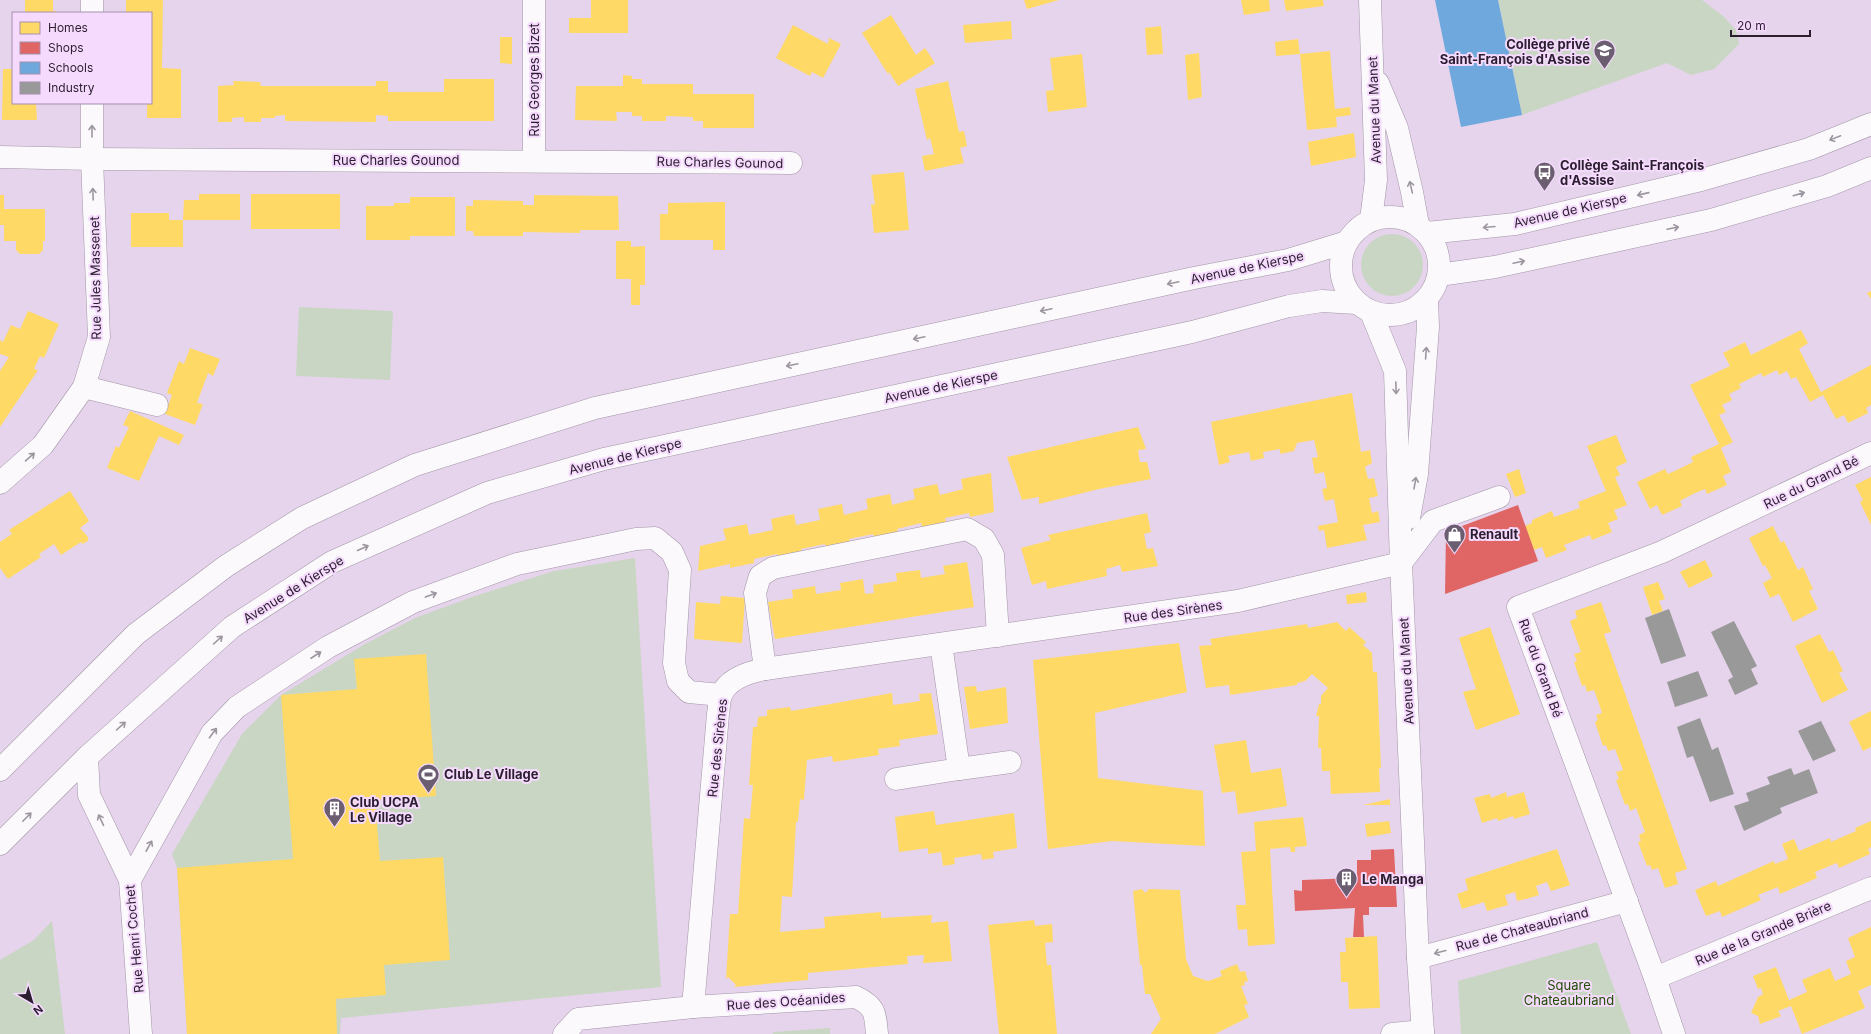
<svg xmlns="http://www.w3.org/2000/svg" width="1871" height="1034" font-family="Inter,sans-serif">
	<rect width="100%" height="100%" fill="#e6d4ec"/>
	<!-- green -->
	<g fill="#c9d6c4">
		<polygon points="1498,0 1702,0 1723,16 1736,30 1739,44 1714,69 1691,75 1667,63 1522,115"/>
		<circle cx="1392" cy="265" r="31"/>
		<polygon points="299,307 393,311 390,380 296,376"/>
		<polygon points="635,558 661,987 341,1018 340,1034 187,1034 177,868 172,854 242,734 281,695 365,644 415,618 472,597 554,571"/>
		<polygon points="52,921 65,1034 0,1034 0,960 34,940"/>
		<polygon points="1597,942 1631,1034 1461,1034 1458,981"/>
		<polygon points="830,1028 830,1034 773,1034 773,1032"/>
	</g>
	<!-- homes -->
	<g fill="#ffd966">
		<polygon points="25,0 53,0 53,11 56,11 56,13 27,13 25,12"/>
		<polygon points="126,0 163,0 162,68 181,69 181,118 147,118 147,103 151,103 151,13 126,12"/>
		<polygon points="591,0 628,0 628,33 569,33 569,18 591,18"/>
		<polygon points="1024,0 1059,0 1027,9"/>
		<polygon points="1241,0 1269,0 1270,11 1244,15"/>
		<polygon points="1284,0 1323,0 1324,6 1286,11"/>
		<polygon points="891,15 916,55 925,48 935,63 898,86 889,72 888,74 862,33"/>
		<polygon points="1011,21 1012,39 965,43 963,25"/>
		<polygon points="793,25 828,44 829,38 841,44 823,78 812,72 810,76 776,58"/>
		<polygon points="1161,26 1163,54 1147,55 1145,28"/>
		<polygon points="500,37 512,37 512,64 500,63"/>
		<polygon points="1298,39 1300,54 1276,56 1275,42"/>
		<polygon points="1330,51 1335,109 1350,107 1351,115 1336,117 1337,127 1307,130 1300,54"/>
		<polygon points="1199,53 1202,97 1188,100 1185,55"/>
		<polygon points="1082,54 1087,107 1048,112 1046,91 1054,90 1050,58"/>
		<polygon points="3,69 13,69 13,103 36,103 37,120 2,120"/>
		<polygon points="623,75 632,76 632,79 642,79 642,84 693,84 693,94 754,94 754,128 703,128 703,121 693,121 693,117 666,116 666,121 642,121 642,116 632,116 632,112 616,112 617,121 575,120 576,86 623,86"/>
		<polygon points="444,79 494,79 494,121 388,121 388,116 376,115 376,122 285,121 285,115 275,116 275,118 261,118 261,122 244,122 244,117 232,118 232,122 218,122 218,86 234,85 233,81 260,82 261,86 376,86 376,81 388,81 388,92 444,92"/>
		<polygon points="948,81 959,132 964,131 967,146 960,148 964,163 925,171 922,156 934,154 930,138 927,140 915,89"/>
		<polygon points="1354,133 1356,157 1311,166 1308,142"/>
		<polygon points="904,172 909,230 874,233 871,204 875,205 871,175"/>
		<polygon points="199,194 240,194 240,220 183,220 184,200 199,200"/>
		<rect x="251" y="194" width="89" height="35"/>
		<polygon points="0,195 4,195 4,209 45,209 45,241 43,241 43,250 39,254 20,254 16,250 16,241 4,241 4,225 0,225"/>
		<polygon points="534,195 618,196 619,230 580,230 580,233 523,232 523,236 474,236 473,231 466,231 466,206 473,206 473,200 523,201 523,205 534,205"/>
		<polygon points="410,197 455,197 455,236 410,236 410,240 366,240 366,206 394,206 394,203 410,203"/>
		<polygon points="725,202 725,250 713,250 713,240 660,240 660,214 668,214 668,203"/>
		<polygon points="131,213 169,213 169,220 183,220 183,247 131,247"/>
		<polygon points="616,241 631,241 631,247 645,246 645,285 640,285 640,305 631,305 631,279 616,279"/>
		<polygon points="1871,291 1871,299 1867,293"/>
		<polygon points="28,311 59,324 44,358 40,356 34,369 38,370 0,427 0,371 9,357 0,354 0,340 3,342 11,325 20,329"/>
		<polygon points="1801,330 1808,343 1799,349 1821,392 1871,365 1871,405 1866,408 1868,413 1848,423 1844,415 1836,419 1823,395 1810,402 1796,377 1791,379 1787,371 1779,375 1777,370 1763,377 1761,373 1739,384 1741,388 1729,394 1732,400 1722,405 1726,412 1719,415 1733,442 1721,448 1731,472 1723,476 1727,485 1707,494 1705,489 1693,494 1680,501 1682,506 1662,515 1657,505 1650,509 1637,482 1665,469 1668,474 1681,468 1693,462 1691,457 1719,444 1690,385 1730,366 1723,353 1745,342 1751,355"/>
		<polygon points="190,348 220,359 213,376 208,373 197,403 203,404 195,425 165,414 172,395 167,393 179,361 184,364"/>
		<polygon points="1352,393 1361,452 1370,450 1372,463 1365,467 1368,479 1374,478 1378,496 1369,498 1372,513 1378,511 1380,522 1363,525 1367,540 1327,548 1324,530 1319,531 1318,526 1338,522 1334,499 1325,501 1322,489 1327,488 1324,472 1315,474 1312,458 1318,457 1314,440 1297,443 1294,451 1280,454 1280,449 1263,452 1264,458 1251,461 1249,452 1228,456 1230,462 1219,465 1211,422"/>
		<polygon points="130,411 184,435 179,445 159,436 139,481 107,468 116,446 119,448 129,427 123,425"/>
		<polygon points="1138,427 1146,449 1138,450 1140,462 1147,462 1151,479 1099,489 1039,504 1039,497 1022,500 1007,457"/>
		<polygon points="1616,435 1627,462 1616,467 1620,475 1615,477 1627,505 1614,510 1618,519 1608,523 1612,532 1592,540 1590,535 1564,545 1567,550 1546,558 1542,547 1534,550 1525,526 1532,523 1532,520 1552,511 1554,517 1580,508 1578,502 1606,491 1587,446"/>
		<polygon points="1519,469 1526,493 1515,497 1506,474"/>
		<polygon points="991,473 994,512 970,517 969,513 945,518 946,522 922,527 921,523 897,529 898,533 874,537 873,534 849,539 850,543 826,548 825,544 801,549 802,553 778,558 777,554 754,559 754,563 730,568 730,564 698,571 700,546 726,540 723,529 747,524 749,535 773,530 771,519 794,514 796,525 820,520 818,509 842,504 844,515 868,509 866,499 890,494 892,505 915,499 913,489 937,484 940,495 963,489 961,479"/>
		<polygon points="1871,477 1871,525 1860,502 1863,500 1855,485"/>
		<polygon points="70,491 89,521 80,528 88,537 88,541 82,544 81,542 61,555 54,544 39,554 41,557 8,579 0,568 0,542 12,534 9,530"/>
		<polygon points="1147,513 1151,532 1144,534 1147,549 1153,548 1158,566 1122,572 1120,565 1106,569 1107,576 1047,589 1046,581 1032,585 1021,548 1051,540 1048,535"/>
		<polygon points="1773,526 1781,543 1784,541 1798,570 1803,567 1813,589 1809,591 1818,609 1793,622 1779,594 1770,598 1763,583 1772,578 1765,565 1763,566 1749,538"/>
		<polygon points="1705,560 1713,576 1689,588 1680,572"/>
		<polygon points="967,562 974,607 775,639 768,602 793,598 792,590 815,586 816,594 841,590 840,583 863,579 865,594 874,593 873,585 897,581 896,573 920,570 921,578 945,574 943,566"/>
		<polygon points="1658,582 1665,599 1659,601 1663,611 1652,615 1643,587"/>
		<polygon points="1366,592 1367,602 1347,604 1346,595"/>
		<polygon points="721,596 745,598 742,643 694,639 696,602 720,604"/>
		<polygon points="1601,602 1611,632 1604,634 1687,869 1675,873 1678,884 1665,888 1658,868 1652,870 1650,865 1647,866 1638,842 1641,841 1639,835 1645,832 1636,808 1630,811 1628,804 1625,805 1616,780 1619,779 1616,772 1623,770 1615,749 1608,751 1606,745 1603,746 1595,722 1598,720 1596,715 1602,713 1598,701 1594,690 1587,692 1585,685 1582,686 1574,662 1577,661 1574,654 1581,652 1570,621 1577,618 1575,611"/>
		<polygon points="1337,622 1346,631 1349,627 1366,642 1363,645 1372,653 1373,672 1377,672 1381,768 1379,768 1380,792 1331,794 1330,771 1322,771 1321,748 1318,748 1319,716 1316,716 1319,704 1321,704 1321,696 1328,688 1312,674 1305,681 1297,683 1297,685 1230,695 1229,685 1206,688 1199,646 1212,645 1210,639 1307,624 1308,628"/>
		<polygon points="1490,627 1520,714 1476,730 1463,692 1476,689 1459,638"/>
		<polygon points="1820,634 1829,652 1833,650 1843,671 1839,673 1848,690 1822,703 1795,646"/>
		<polygon points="1179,643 1187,692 1095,713 1098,778 1203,791 1205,846 1112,841 1048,849 1033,660"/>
		<polygon points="426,654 436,796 375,800 380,861 443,857 450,960 384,965 386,995 336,999 337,1034 187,1034 177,868 293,859 281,695 357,689 354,659"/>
		<polygon points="976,686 977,692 1006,687 1008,723 970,729 964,687"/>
		<polygon points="892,693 893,705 920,701 919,694 931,693 938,734 899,740 900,746 878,749 879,755 833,762 832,756 807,760 804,800 800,799 798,822 796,822 792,897 782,896 780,932 825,928 824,917 881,912 881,918 932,915 931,923 948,921 952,961 923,963 924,955 907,956 908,964 808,973 808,980 734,987 736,985 728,977 726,979 730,914 738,914 744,818 750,819 753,785 749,785 753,727 757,727 758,717 767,716 767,710 790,707 791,711"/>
		<polygon points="1871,711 1871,747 1863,751 1849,722"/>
		<polygon points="1246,740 1251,773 1281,768 1287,806 1238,814 1235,791 1222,793 1214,745"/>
		<polygon points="1506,792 1507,797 1524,792 1530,814 1514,819 1513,816 1498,821 1497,818 1482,823 1474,798 1490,794 1491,798"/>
		<polygon points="1390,799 1390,805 1363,805"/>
		<polygon points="934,811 936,825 1014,813 1017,848 993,852 994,858 982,860 981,854 954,858 955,864 943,866 941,852 928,854 928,848 899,852 895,817"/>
		<polygon points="1303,817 1307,846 1295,847 1295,852 1291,852 1290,847 1270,849 1275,944 1248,946 1247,929 1238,930 1236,905 1246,905 1241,852 1256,851 1254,822"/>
		<polygon points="1389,821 1391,833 1367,837 1365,824"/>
		<polygon points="1871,821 1871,847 1868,849 1870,854 1839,868 1837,863 1815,872 1817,878 1780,894 1778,887 1758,895 1761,900 1722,917 1720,911 1706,916 1695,890 1716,881 1718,886 1774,861 1775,864 1788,859 1782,844 1794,839 1799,851 1830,838 1831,842 1856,831 1855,828"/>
		<polygon points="1557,849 1570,885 1551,891 1547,882 1536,886 1539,895 1526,899 1517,901 1515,892 1505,895 1508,905 1487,911 1484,902 1462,909 1457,894 1468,890 1465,879"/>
		<polygon points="1142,889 1145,893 1149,889 1180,890 1186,959 1193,976 1208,981 1222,976 1220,971 1237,964 1240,972 1245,971 1248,981 1244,982 1245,985 1241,986 1248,1004 1244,1005 1249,1017 1215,1034 1151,1034 1161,1019 1150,994 1145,994 1142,965 1140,965 1133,891"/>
		<polygon points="1034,920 1035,926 1052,924 1053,942 1045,943 1047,965 1051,965 1057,1034 999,1034 988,925"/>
		<polygon points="1871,927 1871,985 1858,991 1865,1008 1802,1034 1791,1006 1778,1011 1781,1016 1760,1024 1758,1016 1751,1013 1758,997 1763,994 1761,988 1758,989 1753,976 1776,967 1789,1000 1807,992 1802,980 1830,968 1835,981 1851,974 1846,961 1855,957 1848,938"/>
		<polygon points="1377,936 1380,1008 1349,1009 1348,982 1341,982 1340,952 1346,952 1345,938"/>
	</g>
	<!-- shops -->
	<g fill="#e06666">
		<polygon points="1518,505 1538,561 1445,594 1446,532"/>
		<polygon points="1394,849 1397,907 1369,907 1369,915 1363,915 1364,937 1353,937 1355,908 1295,911 1294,890 1302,891 1302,880 1357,878 1357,860 1371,860 1371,850"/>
	</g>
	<!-- schools -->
	<polygon fill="#6fa8dc" points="1435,0 1498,0 1522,115 1461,127"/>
	<!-- industry -->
	<g fill="#999">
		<polygon points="1669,609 1686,656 1661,664 1645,618"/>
		<polygon points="1734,621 1757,666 1751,669 1758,684 1735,695 1728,680 1733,677 1711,632"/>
		<polygon points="1698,671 1708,696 1675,707 1667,682"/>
		<polygon points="1700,718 1712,750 1718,747 1734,794 1710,802 1693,756 1687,758 1677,727"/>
		<polygon points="1821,721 1836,751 1813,761 1798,731"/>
		<polygon points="1791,768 1794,775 1809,769 1818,793 1780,808 1782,813 1744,831 1734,806 1749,801 1746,793 1770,784 1767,777"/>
	</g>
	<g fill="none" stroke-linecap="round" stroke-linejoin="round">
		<defs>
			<g id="minor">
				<polyline points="534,0 534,160"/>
				<polyline points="1370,0 1376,180 1371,220"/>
				<polyline points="92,13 92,0"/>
				<polyline points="1378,83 1397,128 1412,192 1418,225"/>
				<polyline points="0,157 92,159 791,163"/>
				<polyline points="1371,312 1395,371 1401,563 1418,958 1423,1034"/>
				<polyline points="84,387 157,405"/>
				<polyline points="0,483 43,445 84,387 99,337 92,159 92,103"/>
				<polyline points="1409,518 1417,474 1428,327 1427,300"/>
				<polyline points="1401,563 1433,521 1499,497"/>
				<polyline points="765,669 755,593 760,576 773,568 967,529 984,539 993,555 998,636"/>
				<polyline points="87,757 89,795 130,880 141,1034"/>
				<polyline points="959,769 1010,762"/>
				<polyline points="896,779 959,769 941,644"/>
				<polyline points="130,880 212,733 237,707 328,647 413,602 517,564 636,539 655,538 672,552 680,570 674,663 678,681 689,692 721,695"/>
				<polyline points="1418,958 1627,901"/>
				<polyline points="1655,978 1871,888"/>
				<path d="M693,1007L718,714C719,709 719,700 721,695C728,679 749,672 765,669L1238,601L1401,563"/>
				<path d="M564,1034L578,1019L693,1007L856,997C876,1007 875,1013 877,1034"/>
				<polyline points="1392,1034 1423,1031"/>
				<polyline points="1674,1034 1655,978 1518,607 1662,552 1871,453"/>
			</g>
			<g id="major">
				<circle cx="1390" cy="266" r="49"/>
				<polyline points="1427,233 1515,224 1701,180 1809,149 1871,124"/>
				<polyline points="1439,275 1495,267 1711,220 1827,186 1871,168"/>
				<polyline points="0,770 136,634 226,566 302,518 415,465 595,408 1194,278 1288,260 1347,242"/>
				<polyline points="0,844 87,757 232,627 332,562 487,493 604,459 1192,332 1289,306 1322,301 1357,303"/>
			</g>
		</defs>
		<!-- minor casing -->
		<use href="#minor" stroke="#a295a7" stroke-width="23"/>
		<!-- major casing -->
		<use href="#major" stroke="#a295a7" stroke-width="23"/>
		<!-- minor -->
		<use href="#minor" stroke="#fbf9fc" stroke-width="22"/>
		<!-- major -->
		<use href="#major" stroke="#fbf9fc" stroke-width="22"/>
	</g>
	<!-- one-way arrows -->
	<defs><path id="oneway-shaft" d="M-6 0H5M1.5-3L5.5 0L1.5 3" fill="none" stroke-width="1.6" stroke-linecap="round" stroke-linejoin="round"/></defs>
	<g stroke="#9d96a0">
		<use href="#oneway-shaft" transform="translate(92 131) rotate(-90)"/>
		<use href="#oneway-shaft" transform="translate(1835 138) rotate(158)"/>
		<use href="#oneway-shaft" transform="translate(1411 187) rotate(-103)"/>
		<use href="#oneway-shaft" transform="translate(93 194) rotate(-92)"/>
		<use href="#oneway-shaft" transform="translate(1643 194) rotate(167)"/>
		<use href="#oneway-shaft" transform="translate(1799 194) rotate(-16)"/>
		<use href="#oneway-shaft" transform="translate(1489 227) rotate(175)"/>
		<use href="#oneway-shaft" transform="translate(1673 228) rotate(-12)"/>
		<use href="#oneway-shaft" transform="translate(1519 262) rotate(-12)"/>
		<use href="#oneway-shaft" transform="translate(1173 283) rotate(168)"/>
		<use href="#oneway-shaft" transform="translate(1046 310) rotate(168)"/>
		<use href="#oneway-shaft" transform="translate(919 338) rotate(168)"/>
		<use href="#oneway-shaft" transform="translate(1426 353) rotate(-86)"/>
		<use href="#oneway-shaft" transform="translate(792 365) rotate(168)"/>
		<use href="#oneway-shaft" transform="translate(1396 388) rotate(88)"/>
		<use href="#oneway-shaft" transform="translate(30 457) rotate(-41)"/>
		<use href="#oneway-shaft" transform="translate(1415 483) rotate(-80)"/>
		<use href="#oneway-shaft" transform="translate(363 548) rotate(-24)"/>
		<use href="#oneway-shaft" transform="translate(431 595) rotate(-20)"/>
		<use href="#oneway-shaft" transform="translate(218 640) rotate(-42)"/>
		<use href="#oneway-shaft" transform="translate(316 655) rotate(-33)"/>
		<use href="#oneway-shaft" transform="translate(121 726) rotate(-42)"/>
		<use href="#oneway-shaft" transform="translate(213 733) rotate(-53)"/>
		<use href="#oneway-shaft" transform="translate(27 817) rotate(-45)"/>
		<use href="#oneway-shaft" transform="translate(101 820) rotate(-115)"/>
		<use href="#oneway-shaft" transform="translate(149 846) rotate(-61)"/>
		<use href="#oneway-shaft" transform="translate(1440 952) rotate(165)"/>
	</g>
	<!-- icons -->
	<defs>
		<symbol id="school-pin" viewBox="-11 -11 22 30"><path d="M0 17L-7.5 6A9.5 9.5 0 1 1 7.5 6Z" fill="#6c5e71" stroke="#f5dafe"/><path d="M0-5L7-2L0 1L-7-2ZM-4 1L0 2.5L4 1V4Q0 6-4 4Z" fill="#fff"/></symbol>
		<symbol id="bus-pin" viewBox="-11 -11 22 30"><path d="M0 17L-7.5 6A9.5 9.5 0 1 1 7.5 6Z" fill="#6c5e71" stroke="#f5dafe"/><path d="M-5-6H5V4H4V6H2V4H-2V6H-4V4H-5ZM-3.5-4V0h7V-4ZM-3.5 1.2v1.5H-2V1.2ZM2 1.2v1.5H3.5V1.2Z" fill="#fff"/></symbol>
		<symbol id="shop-pin" viewBox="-11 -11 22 30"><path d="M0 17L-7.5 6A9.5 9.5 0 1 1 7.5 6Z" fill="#6c5e71" stroke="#f5dafe"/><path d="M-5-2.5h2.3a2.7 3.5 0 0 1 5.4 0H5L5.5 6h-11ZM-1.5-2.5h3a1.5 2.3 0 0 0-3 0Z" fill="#fff"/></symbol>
		<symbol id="stadium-pin" viewBox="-11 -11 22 30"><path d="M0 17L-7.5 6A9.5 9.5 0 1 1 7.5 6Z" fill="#6c5e71" stroke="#f5dafe"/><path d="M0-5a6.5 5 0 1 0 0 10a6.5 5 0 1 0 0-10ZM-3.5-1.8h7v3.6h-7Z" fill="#fff"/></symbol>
		<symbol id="building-pin" viewBox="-11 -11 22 30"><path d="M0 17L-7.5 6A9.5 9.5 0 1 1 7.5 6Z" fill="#6c5e71" stroke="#f5dafe"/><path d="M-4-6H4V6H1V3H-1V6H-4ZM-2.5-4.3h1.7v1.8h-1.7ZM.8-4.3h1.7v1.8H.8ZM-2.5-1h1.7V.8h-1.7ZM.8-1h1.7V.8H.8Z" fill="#fff"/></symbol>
	</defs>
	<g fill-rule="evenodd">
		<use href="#school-pin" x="1592" y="38" width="25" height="34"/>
		<use href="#bus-pin" x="1532" y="160" width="25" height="34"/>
		<use href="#shop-pin" x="1442" y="522" width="25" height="34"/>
		<use href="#stadium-pin" x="416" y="762" width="25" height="34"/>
		<use href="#building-pin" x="322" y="796" width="25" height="34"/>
		<use href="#building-pin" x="1334" y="866" width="25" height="34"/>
	</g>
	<g text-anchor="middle" stroke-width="4" stroke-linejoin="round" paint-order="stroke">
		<!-- poi labels -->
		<g font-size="13" font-weight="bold" fill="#2b1e2f" stroke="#f5dafe" text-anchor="start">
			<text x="1590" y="49" text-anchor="end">Collège privé<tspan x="1590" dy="15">Saint-François d'Assise</tspan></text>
			<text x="1560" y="170">Collège Saint-François<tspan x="1560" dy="15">d'Assise</tspan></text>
			<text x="1470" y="539">Renault</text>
			<text x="444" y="779">Club Le Village</text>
			<text x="350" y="807">Club UCPA<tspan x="350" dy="15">Le Village</tspan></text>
			<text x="1362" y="884">Le Manga</text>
		</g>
		<!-- street labels -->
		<g font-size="13" fill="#2b1e2f" stroke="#f5dafe">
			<text transform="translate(534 80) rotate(-90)" y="5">Rue Georges Bizet</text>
			<text transform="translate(1374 110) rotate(-92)" y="5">Avenue du Manet</text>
			<text x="396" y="165">Rue Charles Gounod</text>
			<text transform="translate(720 162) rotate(1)" y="5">Rue Charles Gounod</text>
			<text transform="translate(1570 210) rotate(-13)" y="5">Avenue de Kierspe</text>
			<text transform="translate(1247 267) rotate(-12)" y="5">Avenue de Kierspe</text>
			<text transform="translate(95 278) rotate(-91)" y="5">Rue Jules Massenet</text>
			<text transform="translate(941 386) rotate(-12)" y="5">Avenue de Kierspe</text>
			<text transform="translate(625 456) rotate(-14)" y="5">Avenue de Kierspe</text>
			<text transform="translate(1811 482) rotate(-26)" y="5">Rue du Grand Bé</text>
			<text transform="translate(293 589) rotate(-32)" y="5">Avenue de Kierspe</text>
			<text transform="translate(1173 611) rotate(-8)" y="5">Rue des Sirènes</text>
			<text transform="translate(1541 668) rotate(70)" y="5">Rue du Grand Bé</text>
			<text transform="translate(1406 671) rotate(-93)" y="5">Avenue du Manet</text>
			<text transform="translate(717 748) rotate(-84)" y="5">Rue des Sirènes</text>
			<text transform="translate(1522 929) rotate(-15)" y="5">Rue de Chateaubriand</text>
			<text transform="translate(1763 933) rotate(-23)" y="5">Rue de la Grande Brière</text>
			<text transform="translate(134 939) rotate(-95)" y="5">Rue Henri Cochet</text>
			<text transform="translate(786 1001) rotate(-4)" y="5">Rue des Océanides</text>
		</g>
		<!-- park labels -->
		<g font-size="13" fill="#1e4f00" stroke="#f5dafe">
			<text x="1569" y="990">Square<tspan x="1569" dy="15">Chateaubriand</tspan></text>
		</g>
	</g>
	<!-- legend -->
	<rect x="12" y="12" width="140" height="92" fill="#f5dafe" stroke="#a48fab"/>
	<rect x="20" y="22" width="20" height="12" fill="#ffd966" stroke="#a48fab"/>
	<text x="48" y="32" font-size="12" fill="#2b1e2f">Homes</text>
	<rect x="20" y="42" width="20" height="12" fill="#e06666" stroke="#a48fab"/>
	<text x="48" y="52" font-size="12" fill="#2b1e2f">Shops</text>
	<rect x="20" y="62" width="20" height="12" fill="#6fa8dc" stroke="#a48fab"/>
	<text x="48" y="72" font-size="12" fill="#2b1e2f">Schools</text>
	<rect x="20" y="82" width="20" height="12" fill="#999999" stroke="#a48fab"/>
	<text x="48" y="92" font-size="12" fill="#2b1e2f">Industry</text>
	<!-- north arrow -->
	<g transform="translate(32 1002) rotate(142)" stroke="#f5dafe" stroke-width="3" paint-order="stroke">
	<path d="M0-3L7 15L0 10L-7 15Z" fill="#2b1e2f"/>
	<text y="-6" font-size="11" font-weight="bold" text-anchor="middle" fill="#2b1e2f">N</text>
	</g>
	<!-- scale -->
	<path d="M1731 30v6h79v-6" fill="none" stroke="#2b1e2f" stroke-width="2"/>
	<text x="1737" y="30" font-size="12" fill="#2b1e2f" stroke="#f5dafe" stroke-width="3" paint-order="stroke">20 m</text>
</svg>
